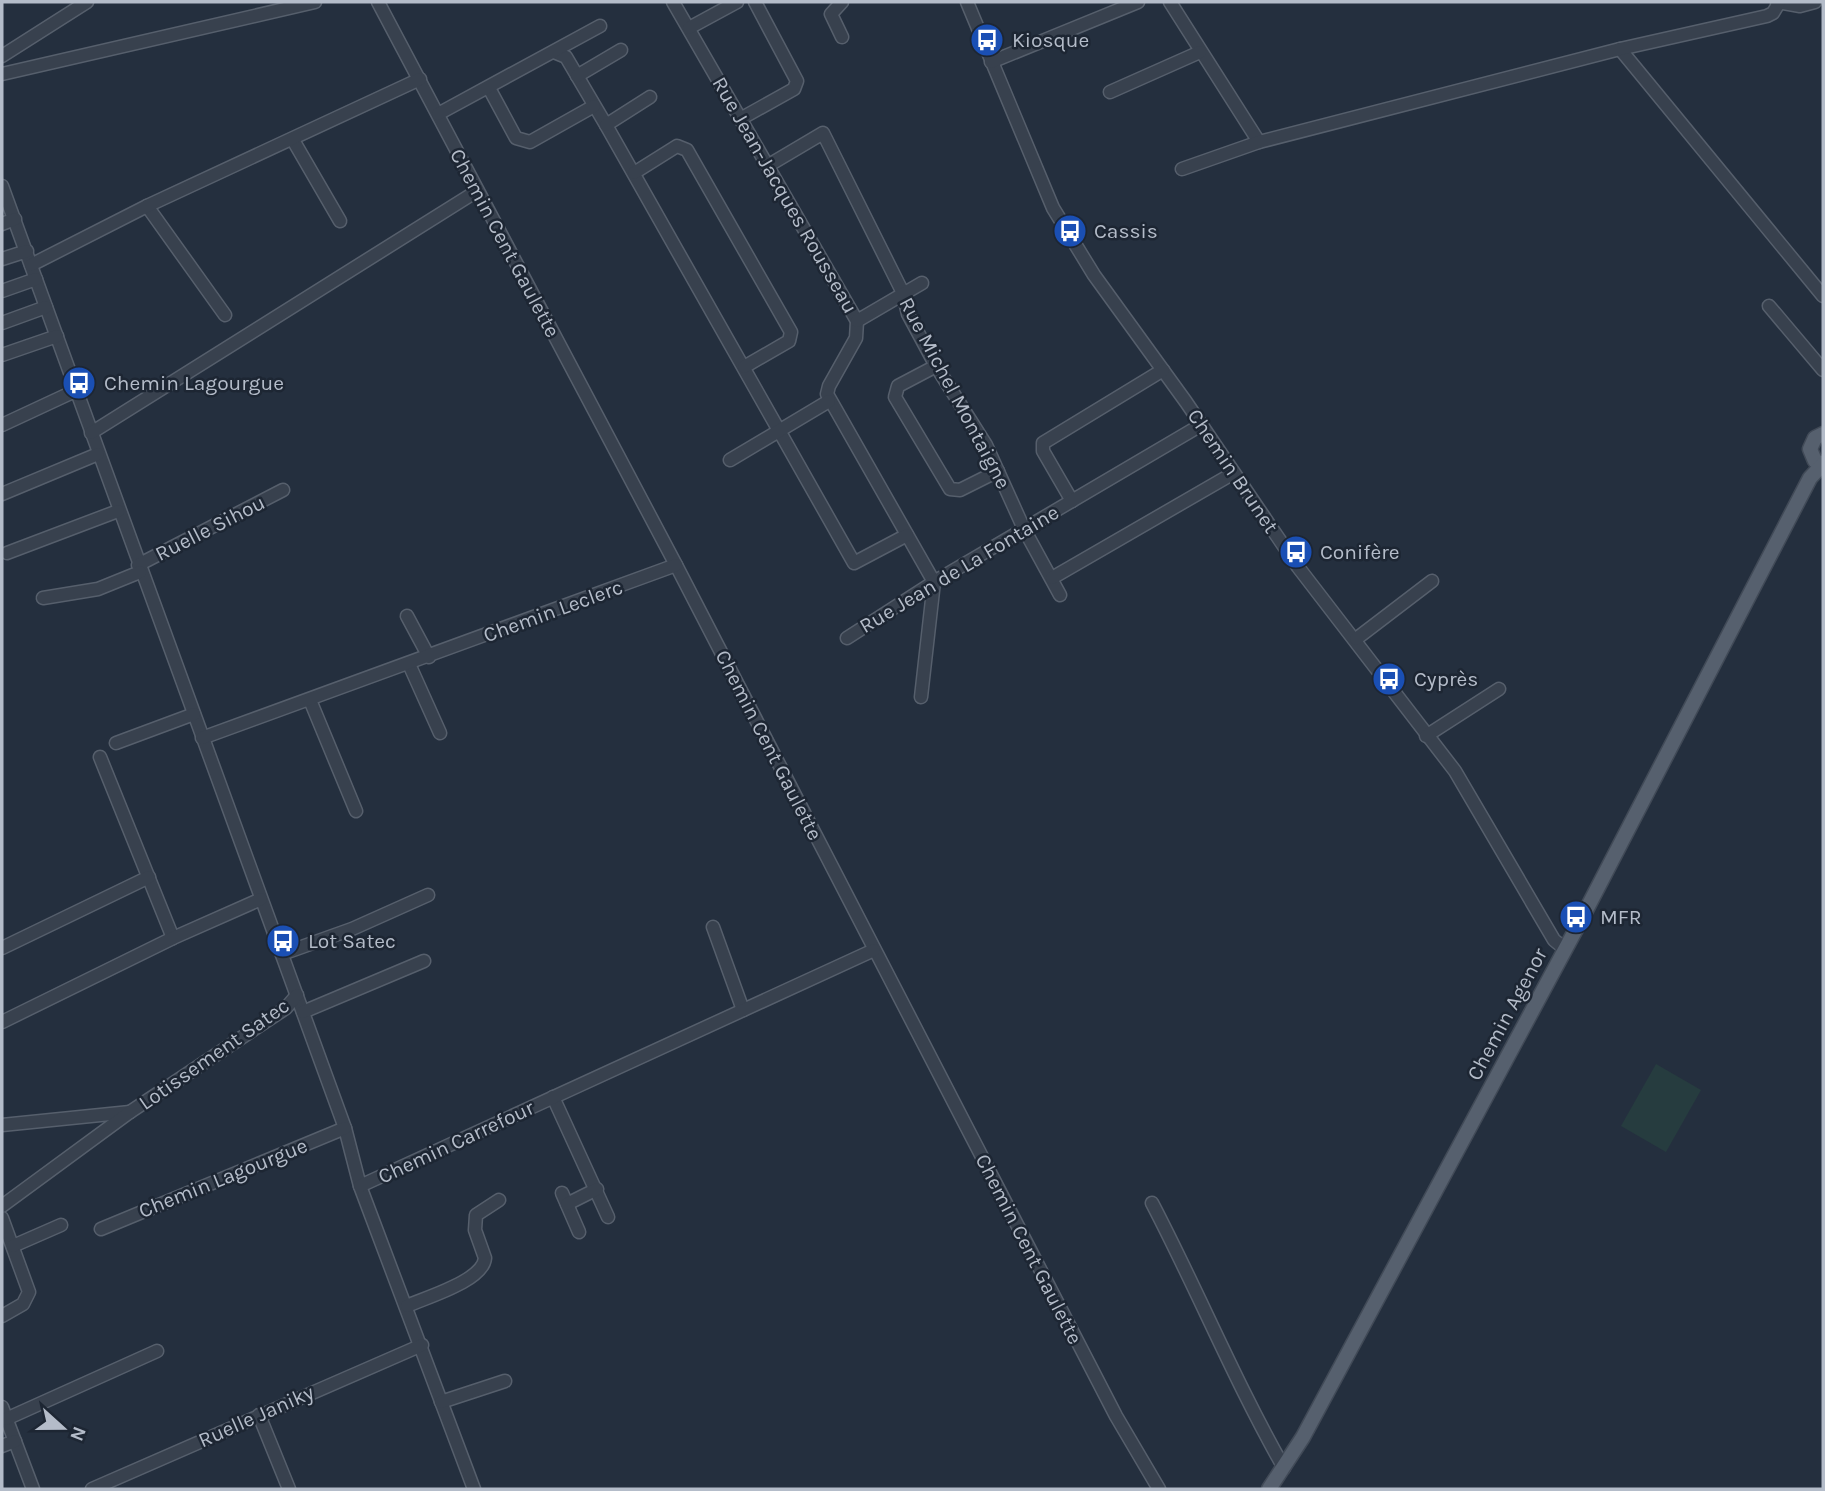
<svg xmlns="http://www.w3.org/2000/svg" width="1825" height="1491" font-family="Karla,sans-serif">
	<rect width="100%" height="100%" fill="#242f3e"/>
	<!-- green -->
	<polygon fill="#263c3f" points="1656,1064 1701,1090 1666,1152 1621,1126"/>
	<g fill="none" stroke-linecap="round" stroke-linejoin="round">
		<defs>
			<g id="minor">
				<polyline points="378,2 676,565 1116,1416 1159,1489"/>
				<polyline points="673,2 857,321 856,338 829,386 827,394 934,582 921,697"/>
				<polyline points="967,2 1053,208 1094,275 1186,402 1298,567 1455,771 1554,940 1565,949"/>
				<polyline points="1170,2 1259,142"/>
				<polyline points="1777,2 1800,6 1815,2"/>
				<polyline points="689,28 737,2"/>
				<polyline points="842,37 831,14 842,2"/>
				<polyline points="1620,49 1823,296"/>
				<polyline points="554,52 566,57 606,125 854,563 907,535"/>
				<polyline points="2,56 87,2"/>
				<polyline points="991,62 1138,2"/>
				<polyline points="2,74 315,2"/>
				<polyline points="577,76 621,50"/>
				<polyline points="489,88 516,138 530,142 594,106"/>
				<polyline points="1110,92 1200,52"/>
				<polyline points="438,114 600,26"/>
				<polyline points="742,118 794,89 797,81 755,2"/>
				<polyline points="606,125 650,97"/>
				<polyline points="293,140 340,221"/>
				<polyline points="769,165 823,133 903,293 908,314 936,366 986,445 1024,529 1060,595"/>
				<polyline points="1182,169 1259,142 1620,49 1767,16 1773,13 1779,3"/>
				<polyline points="634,173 677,146 687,150 791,332 789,341 744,367"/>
				<polyline points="2,186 345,1128 360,1186 474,1489"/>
				<polyline points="147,206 225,315"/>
				<polyline points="2,224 15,219"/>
				<polyline points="2,259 27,251"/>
				<polyline points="31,265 147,206 420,79"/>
				<polyline points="2,291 36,279"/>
				<polyline points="1769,306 1823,370"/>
				<polyline points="857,321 922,283"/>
				<polyline points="2,323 46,307"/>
				<polyline points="2,355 57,336"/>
				<polyline points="936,366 898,386 895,397 950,489 960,490 998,471"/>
				<polyline points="2,425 75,391"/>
				<polyline points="91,433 477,191"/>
				<polyline points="730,460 829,401"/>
				<polyline points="2,494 98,454"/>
				<polyline points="1072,501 1043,451 1043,443 1163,370"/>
				<polyline points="7,553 118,511"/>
				<polyline points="138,565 283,490"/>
				<polyline points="1052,578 1232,474"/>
				<polyline points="43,598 98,589 140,572"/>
				<polyline points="407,616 429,657"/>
				<polyline points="847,638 934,582 1201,425"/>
				<polyline points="1356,639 1432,581"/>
				<polyline points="409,664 440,733"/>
				<polyline points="310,700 356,811"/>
				<polyline points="1426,736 1499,689"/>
				<polyline points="202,738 676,565"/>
				<polyline points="116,743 194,714"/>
				<polyline points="100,757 173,938"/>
				<polyline points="713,927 743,1010"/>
				<polyline points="2,948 149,877"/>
				<polyline points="282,954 352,929 428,895"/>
				<polyline points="303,1012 424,961"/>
				<polyline points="2,1022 173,938 261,899"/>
				<polyline points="553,1097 608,1217"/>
				<polyline points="2,1125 130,1112"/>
				<polyline points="360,1186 874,950"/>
				<polyline points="562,1193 579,1232"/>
				<path d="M1152,1203C1198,1291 1235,1382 1284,1468"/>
				<polyline points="567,1204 597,1189"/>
				<polyline points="2,1206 130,1112 286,1008 297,995"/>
				<polyline points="2,1218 29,1292 23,1304 2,1316"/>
				<polyline points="101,1229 345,1128"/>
				<polyline points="13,1246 61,1225"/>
				<path d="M407,1306C427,1297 483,1281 485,1258L475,1230L476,1215L499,1200"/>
				<polyline points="441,1402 505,1381"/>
				<polyline points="2,1407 33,1489"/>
				<polyline points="259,1415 289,1489"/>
				<polyline points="6,1419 157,1351"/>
				<polyline points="2,1446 15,1441"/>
				<polyline points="92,1489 422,1345"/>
			</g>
			<g id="major">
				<polyline points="1823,434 1815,438 1810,449 1815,461 1823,464"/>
				<polyline points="1269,1489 1303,1437 1582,918 1810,478 1823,464"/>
			</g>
		</defs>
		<!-- minor casing -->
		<use href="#minor" stroke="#565f6c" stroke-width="15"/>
		<!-- major casing -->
		<use href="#major" stroke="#414a57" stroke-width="17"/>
		<!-- minor -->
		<use href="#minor" stroke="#38414e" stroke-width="12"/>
		<!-- major -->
		<use href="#major" stroke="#56606e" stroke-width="14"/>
	</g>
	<!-- icons -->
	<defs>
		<symbol id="bus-disc" viewBox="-11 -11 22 22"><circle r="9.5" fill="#1a4fb4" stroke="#1d2633"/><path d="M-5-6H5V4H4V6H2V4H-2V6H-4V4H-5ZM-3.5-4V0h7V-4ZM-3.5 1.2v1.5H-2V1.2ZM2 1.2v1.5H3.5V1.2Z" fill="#fff"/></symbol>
	</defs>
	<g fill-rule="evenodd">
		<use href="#bus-disc" x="968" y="21" width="38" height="38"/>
		<use href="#bus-disc" x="1051" y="212" width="38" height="38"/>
		<use href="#bus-disc" x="60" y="364" width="38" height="38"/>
		<use href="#bus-disc" x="1277" y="533" width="38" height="38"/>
		<use href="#bus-disc" x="1370" y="660" width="38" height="38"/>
		<use href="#bus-disc" x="1557" y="898" width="38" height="38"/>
		<use href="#bus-disc" x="264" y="922" width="38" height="38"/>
	</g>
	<g text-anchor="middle" stroke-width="5" stroke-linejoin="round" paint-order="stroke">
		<!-- poi labels -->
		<g font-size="21" fill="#b4bcc9" stroke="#1d2633" text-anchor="start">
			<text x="1012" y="47">Kiosque</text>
			<text x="1094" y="238">Cassis</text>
			<text x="104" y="390">Chemin Lagourgue</text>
			<text x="1320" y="559">Conifère</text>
			<text x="1414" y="686">Cyprès</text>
			<text x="1600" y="924">MFR</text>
			<text x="308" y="948">Lot Satec</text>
		</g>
		<!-- street labels -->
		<g font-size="21" fill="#b4bcc9" stroke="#1d2633">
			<text transform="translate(785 195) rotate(60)" y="7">Rue Jean-Jacques Rousseau</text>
			<text transform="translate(505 243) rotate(62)" y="7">Chemin Cent Gaulette</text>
			<text transform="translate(955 393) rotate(62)" y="7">Rue Michel Montaigne</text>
			<text transform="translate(1233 471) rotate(56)" y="7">Chemin Brunet</text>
			<text transform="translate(210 528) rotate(-27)" y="7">Ruelle Sihou</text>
			<text transform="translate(959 569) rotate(-31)" y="7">Rue Jean de La Fontaine</text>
			<text transform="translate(553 611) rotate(-20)" y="7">Chemin Leclerc</text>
			<text transform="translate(769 745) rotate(63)" y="7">Chemin Cent Gaulette</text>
			<text transform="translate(1507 1014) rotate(-62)" y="7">Chemin Agenor</text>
			<text transform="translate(214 1054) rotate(-35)" y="7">Lotissement Satec</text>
			<text transform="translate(456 1142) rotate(-25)" y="7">Chemin Carrefour</text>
			<text transform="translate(223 1178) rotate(-22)" y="7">Chemin Lagourgue</text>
			<text transform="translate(1029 1249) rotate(63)" y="7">Chemin Cent Gaulette</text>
			<text transform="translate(256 1416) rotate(-24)" y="7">Ruelle Janiky</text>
		</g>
	</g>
	<!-- border -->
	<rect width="1825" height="1491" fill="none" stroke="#b4bcc9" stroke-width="7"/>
	<!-- north arrow -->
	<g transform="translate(63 1428) rotate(111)" stroke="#1d2633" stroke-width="5" paint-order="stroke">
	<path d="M0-5L12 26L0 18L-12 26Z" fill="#b4bcc9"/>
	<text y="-10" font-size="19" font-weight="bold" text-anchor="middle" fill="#b4bcc9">N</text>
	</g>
</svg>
